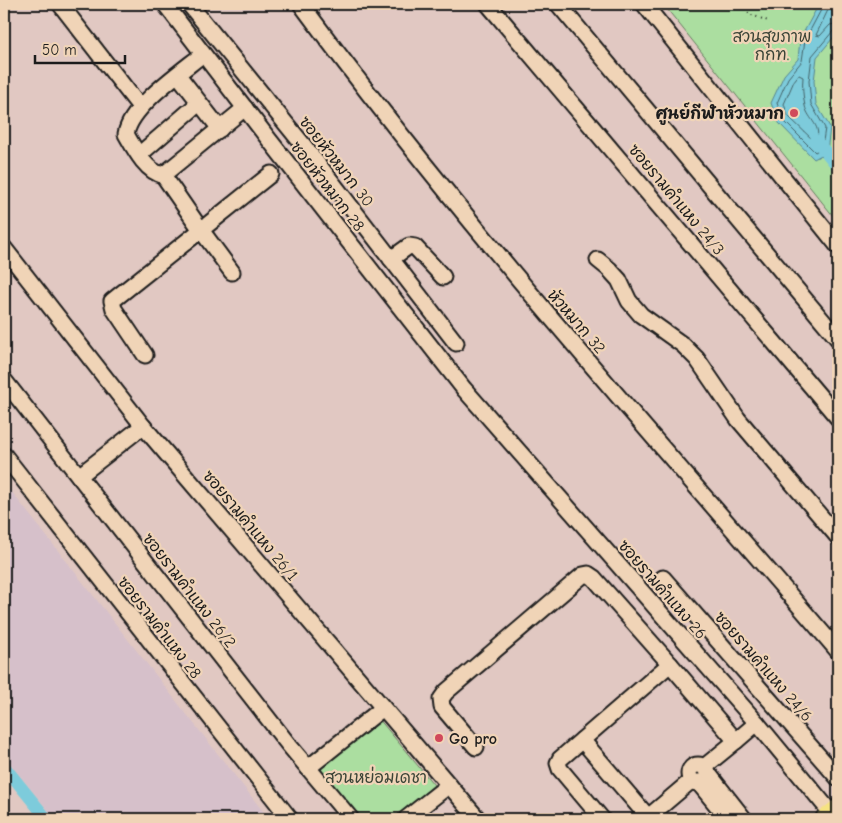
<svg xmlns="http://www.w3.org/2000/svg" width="842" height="823" font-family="'Comic Neue','Playpen Sans Thai',sans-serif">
	<rect width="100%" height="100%" fill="#e1c8c2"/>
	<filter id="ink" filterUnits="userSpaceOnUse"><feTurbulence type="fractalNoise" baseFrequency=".02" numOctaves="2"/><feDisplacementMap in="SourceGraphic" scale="10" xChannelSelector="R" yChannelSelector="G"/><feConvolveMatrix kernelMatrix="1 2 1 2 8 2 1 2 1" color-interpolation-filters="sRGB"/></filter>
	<g filter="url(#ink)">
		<!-- built -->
		<polygon fill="#d6c0ca" points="4,482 269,819 55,819 4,756"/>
		<!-- green -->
		<g fill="#abdea0" stroke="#647d5e">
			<polygon points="663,4 838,4 838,222"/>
			<polygon points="378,718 434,785 394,819 361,819 318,768"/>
		</g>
		<!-- water -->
		<polygon fill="#7dcbdb" stroke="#56858f" points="819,4 838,4 838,32 817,57 814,81 816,104 830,127 827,152 814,159 778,122 771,103 784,75 798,59 800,39"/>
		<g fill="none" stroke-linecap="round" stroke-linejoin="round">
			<!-- shore -->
			<g stroke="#436268" stroke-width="1">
				<polyline points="823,4 822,8 805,40 802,61 788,78 777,103 783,120 815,152 822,148 825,128 811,104 809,81 812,56 833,31 838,29"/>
				<polyline points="829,4 828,10 816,35 820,36 830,25 838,23"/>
				<path d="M799,75L803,77C802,86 803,97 805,106C808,120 824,127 815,142L788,116L784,104L794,81Z"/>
			</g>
			<!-- canal -->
			<g stroke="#7dcbdb" stroke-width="12">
				<polyline points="816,140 838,167"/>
				<polyline points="4,766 47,819"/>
			</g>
			<defs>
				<g id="minor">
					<polyline points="60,4 140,107"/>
					<polyline points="165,4 267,137 464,389 757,723 832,814"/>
					<polyline points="189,4 304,146 456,343"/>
					<path d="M301,4C467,229 655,438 838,651"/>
					<polyline points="488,4 838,418"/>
					<polyline points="558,4 838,339"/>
					<polyline points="644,4 838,246"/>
					<path d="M203,54C181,72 131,106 126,134C134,148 146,172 163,175L245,108"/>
					<polyline points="178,75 220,129"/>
					<polyline points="139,155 199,103"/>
					<polyline points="163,175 201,230 271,174"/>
					<polyline points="4,248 143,426 478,819"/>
					<polyline points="391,259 409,246 415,247 443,277"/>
					<polyline points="598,260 609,269 619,280 629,301 641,315 683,345 697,359 738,419 838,537"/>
					<polyline points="145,355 114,309 112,301 201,230 232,272"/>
					<polyline points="4,380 288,744 351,819"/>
					<polyline points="4,455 290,819"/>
					<polyline points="79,476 143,426"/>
					<polyline points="663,578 838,778"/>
					<polyline points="582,740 648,817"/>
					<polyline points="476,747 442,707 441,699 446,692 583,575 588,574 594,578 670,664"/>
					<circle cx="698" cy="774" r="9"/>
					<polyline points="704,767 736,741"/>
					<polyline points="308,768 383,708"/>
					<polyline points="707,772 744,819"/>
					<polyline points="698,782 728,819"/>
					<polyline points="406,819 449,785"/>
					<polyline points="602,819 560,769 558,763 560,759 670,664 736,741 757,723"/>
					<polyline points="646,819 692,780"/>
				</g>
				<polyline id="major" points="825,819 838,809"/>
			</defs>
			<!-- minor casing -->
			<use href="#minor" stroke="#1c1c1c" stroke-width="19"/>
			<!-- major casing -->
			<use href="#major" stroke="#1c1c1c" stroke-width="22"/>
			<!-- path -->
			<polyline stroke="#1c1c1c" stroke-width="2" stroke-dasharray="1 4" stroke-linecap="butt" points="742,4 749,14 768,21"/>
			<!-- minor -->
			<use href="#minor" stroke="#f0d4b7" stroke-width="15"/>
			<!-- major -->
			<use href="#major" stroke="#f6e381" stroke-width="19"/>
		</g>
	</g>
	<!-- markers -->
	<g fill="#d1495b" stroke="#f0d4b7" stroke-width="2">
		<circle cx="794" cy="113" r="5"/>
		<circle cx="439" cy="738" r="5"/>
	</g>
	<g text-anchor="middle" stroke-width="4.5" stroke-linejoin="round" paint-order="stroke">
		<!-- park labels -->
		<g font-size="16" fill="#394336" stroke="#f0d4b7">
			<text x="772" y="42">สวนสุขภาพ<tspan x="772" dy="18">กกท.</tspan></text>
			<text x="376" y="783">สวนหย่อมเดชา</text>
		</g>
		<!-- poi labels -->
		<g font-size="16" font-weight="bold" fill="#1c1c1c" stroke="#f0d4b7" text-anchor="end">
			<text x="784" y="119">ศูนย์กีฬาหัวหมาก</text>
			<text x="449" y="744" text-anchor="start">Go pro</text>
		</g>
		<!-- street labels -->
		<g font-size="16" fill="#1c1c1c" stroke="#f0d4b7">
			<text transform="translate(337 161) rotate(52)" y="6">ซอยหัวหมาก 30</text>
			<text transform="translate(328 186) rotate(52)" y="6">ซอยหัวหมาก 28</text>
			<text transform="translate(677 199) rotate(50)" y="6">ซอยรามคำแหง 24/3</text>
			<text transform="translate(577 321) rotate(49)" y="6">หัวหมาก 32</text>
			<text transform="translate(251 525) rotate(50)" y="6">ซอยรามคำแหง 26/1</text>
			<text transform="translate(663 589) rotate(49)" y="6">ซอยรามคำแหง 26</text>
			<text transform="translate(190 590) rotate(52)" y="6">ซอยรามคำแหง 26/2</text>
			<text transform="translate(160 627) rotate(52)" y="6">ซอยรามคำแหง 28</text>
			<text transform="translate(764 666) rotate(49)" y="6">ซอยรามคำแหง 24/6</text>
		</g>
	</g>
	<!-- margin -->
	<rect width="842" height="823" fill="none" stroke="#f0d4b7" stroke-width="20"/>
	<rect x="10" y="10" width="822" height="803" fill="none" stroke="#1c1c1c" stroke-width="2" filter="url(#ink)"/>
	<!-- scale -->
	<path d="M35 55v8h90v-8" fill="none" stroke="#1c1c1c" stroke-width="2.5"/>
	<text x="42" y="55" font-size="15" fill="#1c1c1c" stroke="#f0d4b7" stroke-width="4" paint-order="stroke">50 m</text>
</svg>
